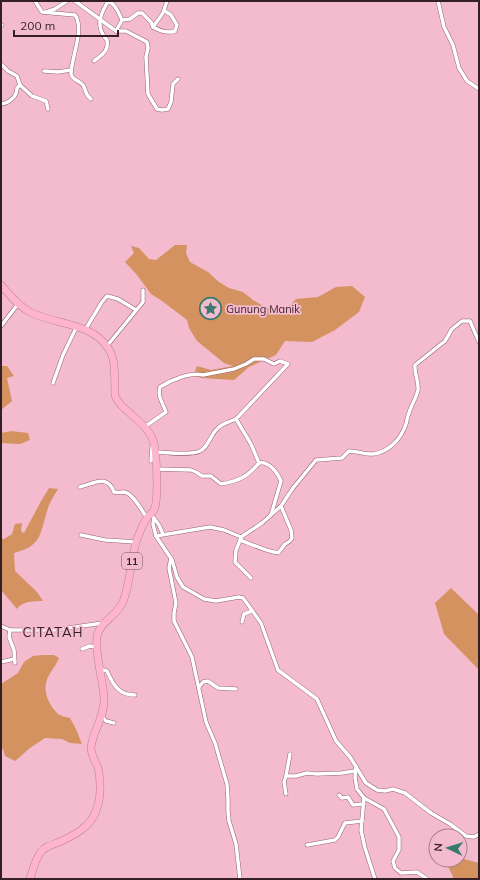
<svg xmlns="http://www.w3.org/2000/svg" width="480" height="880" font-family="Mulish,sans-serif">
	<rect width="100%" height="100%" fill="#f4bbcf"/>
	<!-- green -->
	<g fill="#d59261">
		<polygon points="175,245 187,245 186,253 190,262 208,272 219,282 229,288 243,292 253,300 266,308 288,307 296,299 318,297 336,287 352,286 365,297 359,312 335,330 312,342 285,341 276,355 249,367 234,380 201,378 194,374 197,366 211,370 233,366 224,363 197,341 189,328 187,320 162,301 151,294 137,275 125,262 134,253 131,246 139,248 149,259 156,260"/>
		<polygon points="1,366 7,366 14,376 7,378 12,401 1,410"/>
		<polygon points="11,431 28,433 30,440 20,444 1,443 1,433"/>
		<path d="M49,488L58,489C55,495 50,501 48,508C40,532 43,546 14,553L15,571L37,592L43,601C34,601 22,601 17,609L1,590V538L4,539L12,534L15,524L22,523L21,531L24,533L40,503Z"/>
		<polygon points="451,588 479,615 479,670 444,634 435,603"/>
		<path d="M43,655H54L59,658C56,665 52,670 48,677C42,690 48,704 58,714C61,716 66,717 70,718L76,729L82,744L70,743L62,739L45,738L30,748L15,761L5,756L3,749H1V684L18,673L24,662L33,656Z"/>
		<polygon points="460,859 464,859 479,863 479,879 454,879 445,860"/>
	</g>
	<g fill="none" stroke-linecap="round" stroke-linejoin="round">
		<defs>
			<g id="street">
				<path d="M35,1L42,12L75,15C85,29 71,58 71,74C73,81 79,80 83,85C87,91 84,94 91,99"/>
				<polyline points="75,1 116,31 126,31 147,42 148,48 146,57 148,94 157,109 162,110 168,109 171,102 173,84 178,79"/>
				<polyline points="438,1 444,27 453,45 459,68 467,81 479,89"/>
				<polyline points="46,12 55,9 67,1"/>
				<polyline points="1,25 2,25"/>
				<polyline points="153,27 163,13 167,1"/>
				<path d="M116,31L122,20L130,19L138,13H142L151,22L153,27C160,31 167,34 175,31L177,25L171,15L165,11"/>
				<path d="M94,61C102,55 109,51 107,40C96,28 99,17 107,3L110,2C117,6 119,14 122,20"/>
				<polyline points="1,64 8,71 17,76 20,85 32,96 46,101 48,109"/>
				<polyline points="44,71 58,72 71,70"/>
				<path d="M1,104C9,103 17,97 17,88L20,85"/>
				<polyline points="1,326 18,304"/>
				<polyline points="85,330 102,302 107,296 118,299 136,310"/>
				<polyline points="107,346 143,302 143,290"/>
				<polyline points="53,383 63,355 77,326"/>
				<polyline points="236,419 251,444 259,463"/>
				<path d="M146,426L166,412C163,403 157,397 160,387C171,380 190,372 203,375L234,369L246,364L254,359H264L274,364L280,361L288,364L236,419C230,422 222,423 217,429C210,435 209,447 200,451C190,456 167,452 156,452"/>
				<polyline points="151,461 152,447"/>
				<path d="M156,469L191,470L196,472L202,476H211L221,484C239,481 247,477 259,463C269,461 277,472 281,481L271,515"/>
				<path d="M80,487C95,483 107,474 114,492C118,493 121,492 124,492C133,493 142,511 147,518"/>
				<polyline points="154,518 153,524 156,536 172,560 177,577 183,587 204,599 216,601 239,597 243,598 246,602 261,623 278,670 317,699 336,741 350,757 366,783 377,790 385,791 393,789 405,793 431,813 450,824 466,836 474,837 479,834"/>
				<polyline points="154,518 159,525 163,534"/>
				<polyline points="81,535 105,540 136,542"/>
				<path d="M156,536L210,527L224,530L241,537L262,523L281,506L293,488L316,460L342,458L349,451C358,451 365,455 373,454C389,452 401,439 406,424C407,419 408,415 410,410C412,404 417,396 418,390C419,381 414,374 415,365L445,341L452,329L462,321H470L479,342"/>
				<polyline points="241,538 236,550 235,562 251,578"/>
				<path d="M240,540C246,542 275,555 279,552C281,550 283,546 285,544C289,542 290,542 292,538L291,530L281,506"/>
				<polyline points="171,558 169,568 176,603 174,613 174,621 192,657 206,722 215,743 227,784 228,799 228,811 229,821 236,844 240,879"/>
				<polyline points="242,622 244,614 252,611"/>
				<polyline points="1,626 10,630 54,630 103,623"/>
				<polyline points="10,630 9,637 14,650 15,663"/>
				<polyline points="82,649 90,646 97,647"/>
				<polyline points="1,662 14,659"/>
				<path d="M100,669L107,671C113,684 118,695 135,695"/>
				<polyline points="199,687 203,682 208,681 218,688 236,689"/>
				<polyline points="102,716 106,721 114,723"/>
				<polyline points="290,754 286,776 296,776 307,773 317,774 342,773 355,771"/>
				<polyline points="356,766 355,777 357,789 364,798 384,809 399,837 399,850 393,861 395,868 401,873 417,872 427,879"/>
				<polyline points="286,794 284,782 286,776"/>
				<polyline points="339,795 342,798 348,797 353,805 364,804"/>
				<polyline points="364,798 361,830 365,848 375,879"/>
				<polyline points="307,845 335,840 338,837 345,823 362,821"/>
			</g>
			<path id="highway" d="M1,285C10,295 18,306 30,312C55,325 91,322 108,348C116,359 114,374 115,387C115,390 114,394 116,398C123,412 144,420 152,438C157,447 159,500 154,510C152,513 149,515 147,518C142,525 139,534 136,542C131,561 130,583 123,602C117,616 99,622 97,637C95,658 103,678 104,698C105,717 92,732 91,748C91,755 96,762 98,768C101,780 101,797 97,808C92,827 73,836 57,843C51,845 44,847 41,852C35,859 33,870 30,879"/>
		</defs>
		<!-- street casing -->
		<use href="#street" stroke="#946173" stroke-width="4.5"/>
		<!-- highway casing -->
		<use href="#highway" stroke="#b78093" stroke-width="8"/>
		<!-- street -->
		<use href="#street" stroke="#fff" stroke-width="3.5"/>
		<!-- highway -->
		<use href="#highway" stroke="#feb4ce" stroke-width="7"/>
	</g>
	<!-- icons -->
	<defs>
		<symbol id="sight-ring" viewBox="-11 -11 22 22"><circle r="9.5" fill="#f4bbcf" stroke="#387a6b" stroke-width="1.5"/><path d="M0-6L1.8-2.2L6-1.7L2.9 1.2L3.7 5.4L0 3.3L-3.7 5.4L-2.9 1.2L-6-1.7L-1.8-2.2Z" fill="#387a6b"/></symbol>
	</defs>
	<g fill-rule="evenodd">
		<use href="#sight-ring" x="198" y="296" width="25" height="25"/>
	</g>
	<g text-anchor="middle" stroke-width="3.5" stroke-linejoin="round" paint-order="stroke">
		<!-- shield labels -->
		<rect fill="#f4bbcf" stroke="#6e4e59" stroke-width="1" x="122" y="553" width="20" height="16" rx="3"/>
		<g font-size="10" font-weight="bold" fill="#341f26">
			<text x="132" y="565">11</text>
		</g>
		<!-- poi labels -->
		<g font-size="11" fill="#341f26" stroke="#f4bbcf" text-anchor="start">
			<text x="226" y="313">Gunung Manik</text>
		</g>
		<!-- quarter labels -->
		<g font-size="13" letter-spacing="1" fill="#341f26" stroke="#f4bbcf">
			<text x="53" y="637">CITATAH</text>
		</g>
	</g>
	<!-- border -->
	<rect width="480" height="880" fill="none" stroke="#341f26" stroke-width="4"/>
	<!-- north arrow -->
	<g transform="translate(448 848) rotate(274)"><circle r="19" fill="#f4bbcf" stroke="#a77d8b"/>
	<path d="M0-3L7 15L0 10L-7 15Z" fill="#387a6b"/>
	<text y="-6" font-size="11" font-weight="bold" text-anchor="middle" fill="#341f26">N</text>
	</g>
	<!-- scale -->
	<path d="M14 30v6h104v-6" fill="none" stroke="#341f26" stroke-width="2"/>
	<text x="20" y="30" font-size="12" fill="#341f26" stroke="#f4bbcf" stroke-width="3" paint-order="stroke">200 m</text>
</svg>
